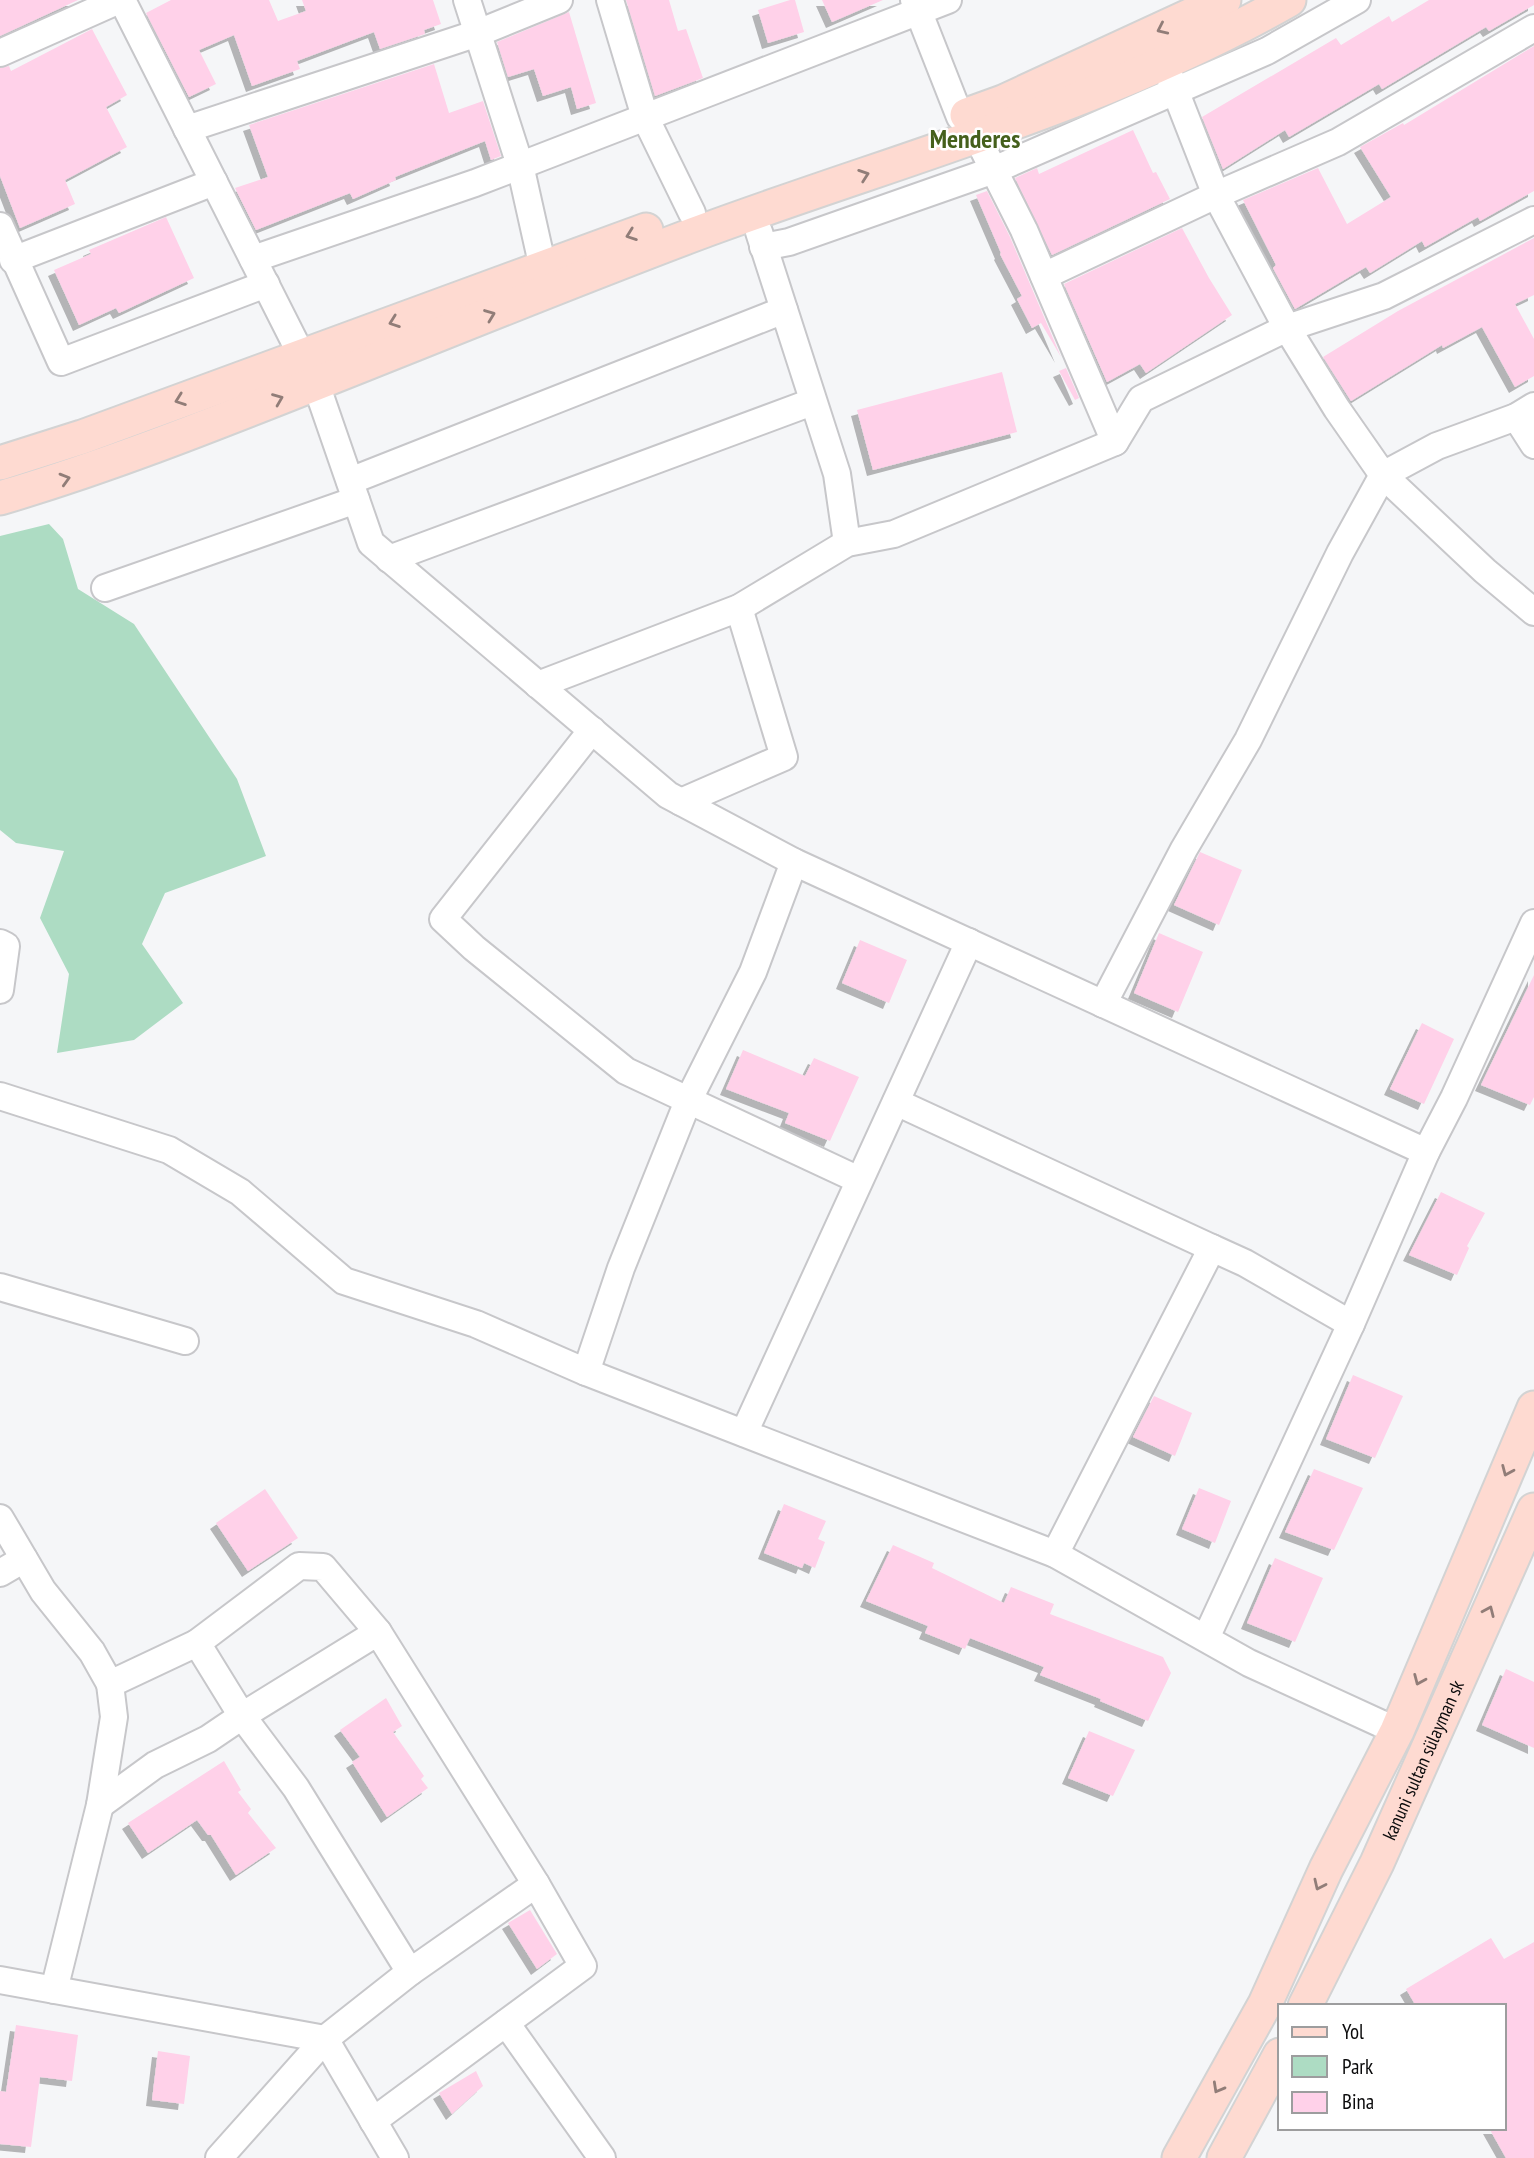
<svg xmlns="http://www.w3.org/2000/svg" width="1534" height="2158" font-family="'PT Sans Narrow',sans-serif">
	<defs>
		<filter id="shadow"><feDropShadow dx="-6" dy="6" stdDeviation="0" flood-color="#0004"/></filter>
	</defs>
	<rect width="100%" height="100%" fill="#f5f6f8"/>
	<!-- green -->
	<polygon fill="#addcc3" points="49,524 63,539 78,589 134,624 237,779 266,856 165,893 142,944 183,1003 134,1040 57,1053 69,974 40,918 64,851 16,843 0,830 0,536"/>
	<!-- building -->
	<g fill="#ffd1e9" filter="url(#shadow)">
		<polygon points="0,0 78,0 0,36"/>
		<polygon points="171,0 269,0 278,21 306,11 302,0 433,0 441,24 424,30 425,34 380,49 374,32 297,61 300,69 252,86 234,35 199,50 216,84 189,97 146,13"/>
		<polygon points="626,0 669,0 678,31 686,29 703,78 655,96"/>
		<polygon points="790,0 795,0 804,32 768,43 758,10"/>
		<polygon points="822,0 883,0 832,22"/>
		<polygon points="1429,0 1534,0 1534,5 1489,31 1486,27 1382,89 1379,84 1289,137 1285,130 1223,169 1202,117 1336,38 1341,45 1389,16 1392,22"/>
		<polygon points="569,12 596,103 577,109 571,87 543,96 534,69 508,77 497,42"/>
		<polygon points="92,29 127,95 106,107 127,147 65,180 75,204 20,228 0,176 0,68 9,66 11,71"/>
		<polygon points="1534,46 1534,191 1480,221 1478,217 1425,247 1422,241 1370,273 1366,267 1295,309 1273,268 1276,265 1243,200 1318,168 1347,224 1391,197 1360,147 1403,123 1404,125"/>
		<polygon points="434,64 449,113 483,101 501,156 491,160 485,141 395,177 396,180 353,199 350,193 256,230 235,188 268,177 249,125"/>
		<polygon points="1133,130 1153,173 1156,172 1170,199 1052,255 1015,178 1037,168 1039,174"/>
		<polygon points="987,191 1010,237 1061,357 1041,323 1032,328 1017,299 1022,296 1000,254 1001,253 976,195"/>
		<polygon points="166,217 194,278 119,313 116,308 79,325 54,270 91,254 89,250"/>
		<polygon points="1182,228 1209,278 1232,315 1146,373 1140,364 1107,382 1064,284"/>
		<polygon points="1534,238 1534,295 1515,304 1534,339 1534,376 1515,387 1482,327 1443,348 1442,345 1351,401 1323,357 1398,311"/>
		<polygon points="1066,368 1079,398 1075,400 1059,371"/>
		<polygon points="1002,372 1017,432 873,470 857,410"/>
		<polygon points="1200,852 1242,870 1219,925 1174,905"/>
		<polygon points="1159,933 1203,952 1178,1012 1134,993"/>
		<polygon points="860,940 907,960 889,1003 842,983"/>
		<polygon points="1534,975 1534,1097 1530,1105 1481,1085"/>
		<polygon points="1422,1023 1454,1039 1424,1104 1390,1089"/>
		<polygon points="743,1050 805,1076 814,1058 859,1077 830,1141 785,1123 789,1113 726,1089"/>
		<polygon points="1441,1192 1485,1213 1467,1246 1469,1248 1457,1275 1409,1255"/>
		<polygon points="1353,1375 1403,1396 1375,1458 1326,1439"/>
		<polygon points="1154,1396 1192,1413 1175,1456 1133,1437"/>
		<polygon points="1314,1469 1363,1488 1334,1550 1285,1532"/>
		<polygon points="1199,1488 1231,1501 1215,1543 1182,1529"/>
		<polygon points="265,1489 298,1538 248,1571 216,1523"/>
		<polygon points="784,1504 826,1521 818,1539 825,1542 815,1568 804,1563 802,1568 764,1553"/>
		<polygon points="893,1545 934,1563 932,1568 1004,1603 1011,1587 1054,1604 1050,1614 1163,1657 1171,1673 1148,1721 1100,1701 1101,1699 1040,1675 1044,1667 970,1638 965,1649 925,1633 928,1626 866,1601"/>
		<polygon points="1275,1558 1323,1578 1295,1642 1247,1623"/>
		<polygon points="1506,1669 1534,1682 1534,1748 1482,1725"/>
		<polygon points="386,1698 402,1726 393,1732 424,1776 421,1779 428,1788 387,1817 352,1762 360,1757 340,1730"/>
		<polygon points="1089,1731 1135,1750 1113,1796 1068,1778"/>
		<polygon points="224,1761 241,1790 238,1792 251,1809 248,1813 276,1848 236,1875 211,1835 208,1835 197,1820 148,1853 128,1823"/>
		<polygon points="530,1910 557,1954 537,1969 508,1923"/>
		<polygon points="1491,1938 1504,1959 1534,1942 1534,2158 1506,2158 1489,2128 1504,2128 1504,2006 1416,2006 1406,1989"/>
		<polygon points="16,2025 78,2035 72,2081 40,2077 31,2147 0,2144 0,2091 6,2092"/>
		<polygon points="158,2051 190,2056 184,2104 152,2100"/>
		<polygon points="476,2071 483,2086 452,2114 439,2093"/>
	</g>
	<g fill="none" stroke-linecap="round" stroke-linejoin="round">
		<defs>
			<g id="minor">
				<polyline points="122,0 316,384 371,543 668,795 794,862 1426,1152"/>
				<polyline points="467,0 520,165 543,268"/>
				<polyline points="610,0 645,117 692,213"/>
				<polyline points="914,0 960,117"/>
				<polyline points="0,53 119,0"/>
				<polyline points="1164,62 1216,195 1287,328 1337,409 1383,475 1485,571 1534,612"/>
				<polyline points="187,129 478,33 559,0"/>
				<polyline points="976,135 1024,230 1115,442"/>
				<polyline points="0,226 61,362 266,284"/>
				<polyline points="759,232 837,474 847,543"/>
				<polyline points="763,247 789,242 994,170 1267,51 1357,0"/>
				<polyline points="253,259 475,183 948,0"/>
				<polyline points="13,260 214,182"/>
				<polyline points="1044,276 1216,195 1338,142 1534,28"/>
				<polyline points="1516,417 1534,445"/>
				<polyline points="350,481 784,310"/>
				<polyline points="389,559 812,402"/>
				<polyline points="105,588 356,500"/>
				<polyline points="538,685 739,608 847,543 894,534 1115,442 1141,399 1287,328 1384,296 1534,220"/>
				<polyline points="592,730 443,919 474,948 626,1071 859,1180"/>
				<polyline points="681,802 784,757 739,608"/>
				<polyline points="0,943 6,946 0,990"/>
				<polyline points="1103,1004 1184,849 1248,740 1340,553 1383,475 1437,446 1516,417 1534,406"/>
				<polyline points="0,1096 169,1150 240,1192 344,1281 476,1324 586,1372 1055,1554 1249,1663 1397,1731"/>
				<polyline points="896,1102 1212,1248"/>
				<polyline points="0,1287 185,1341"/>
				<polyline points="586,1372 621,1268 688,1101 753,972 794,862"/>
				<polyline points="744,1433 969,942"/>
				<polyline points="0,1518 43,1591 92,1652 110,1684 197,1643 242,1716 378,1632 536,1884 583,1966 373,2121"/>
				<polyline points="1055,1554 1212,1248 1245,1263 1351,1324"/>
				<polyline points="0,1573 24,1559"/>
				<polyline points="1206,1638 1351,1324 1426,1152 1454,1098 1534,923"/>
				<polyline points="197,1643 299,1566 323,1567 378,1632"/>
				<polyline points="100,1805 155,1765 208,1739 242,1716 296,1788 410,1972"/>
				<polyline points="0,1980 325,2039 395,2158"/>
				<polyline points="54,1990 100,1805 114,1717 110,1684"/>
				<polyline points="506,2023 602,2158"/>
				<polyline points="219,2158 325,2039 410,1972 536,1884"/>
			</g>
			<g id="major">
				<polyline points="967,115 1003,102 1224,0"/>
				<polyline points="0,463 82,437 646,230"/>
				<path d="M0,498C105,467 206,427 307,387C436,336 565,283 695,234C894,160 1103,106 1289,0"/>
				<path id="s1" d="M1305,2006L1377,1863L1534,1510"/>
				<polyline points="1179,2158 1265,2004 1326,1869 1397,1731 1534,1408"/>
				<polyline points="1224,2158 1280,2055"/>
			</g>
		</defs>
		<!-- minor casing -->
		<use href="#minor" stroke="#c7c7ca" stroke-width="30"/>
		<!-- major casing -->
		<use href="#major" stroke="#d3d3d3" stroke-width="37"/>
		<!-- minor -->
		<use href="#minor" stroke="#fff" stroke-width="26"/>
		<!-- major -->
		<use href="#major" stroke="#fedad1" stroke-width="33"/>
	</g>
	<!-- one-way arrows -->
	<defs><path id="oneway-chevron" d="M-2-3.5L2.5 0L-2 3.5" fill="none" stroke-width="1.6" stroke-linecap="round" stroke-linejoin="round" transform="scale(1.75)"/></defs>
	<g stroke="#917d78">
		<use href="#oneway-chevron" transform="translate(1162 29) rotate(155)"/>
		<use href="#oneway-chevron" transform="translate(864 175) rotate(-19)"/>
		<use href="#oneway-chevron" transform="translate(631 235) rotate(160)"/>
		<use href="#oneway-chevron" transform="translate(490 315) rotate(-21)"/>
		<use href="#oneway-chevron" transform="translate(394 322) rotate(160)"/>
		<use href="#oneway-chevron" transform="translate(278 399) rotate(-22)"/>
		<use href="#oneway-chevron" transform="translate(180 400) rotate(160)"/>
		<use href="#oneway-chevron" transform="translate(65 479) rotate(-16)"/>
		<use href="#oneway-chevron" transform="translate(1507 1471) rotate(113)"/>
		<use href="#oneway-chevron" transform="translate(1489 1611) rotate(-66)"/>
		<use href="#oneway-chevron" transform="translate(1419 1680) rotate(113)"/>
		<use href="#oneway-chevron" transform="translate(1319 1885) rotate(115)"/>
		<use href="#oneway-chevron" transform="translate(1218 2088) rotate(119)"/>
	</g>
	<g text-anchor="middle" stroke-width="5" stroke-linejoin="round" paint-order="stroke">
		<!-- street labels -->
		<g font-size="19" fill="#0b0b0c" stroke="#fff">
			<text dy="7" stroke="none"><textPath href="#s1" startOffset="273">kanuni sultan sülayman sk</textPath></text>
		</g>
		<!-- district labels -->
		<g font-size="26" font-weight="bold" fill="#45601c" stroke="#fff">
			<text x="975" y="148">Menderes</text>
		</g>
	</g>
	<!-- legend -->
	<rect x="1278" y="2004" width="228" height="126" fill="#ffffff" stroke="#9d9d9e" stroke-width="2"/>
	<rect x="1292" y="2027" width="35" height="10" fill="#fedad1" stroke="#9d9d9e" stroke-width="2"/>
	<text x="1342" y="2039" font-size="21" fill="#0b0b0c">Yol</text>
	<rect x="1292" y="2056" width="35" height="21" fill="#addcc3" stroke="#9d9d9e" stroke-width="2"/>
	<text x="1342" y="2074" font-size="21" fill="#0b0b0c">Park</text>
	<rect x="1292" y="2092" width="35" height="21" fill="#ffd1e9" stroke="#9d9d9e" stroke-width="2"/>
	<text x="1342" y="2109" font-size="21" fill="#0b0b0c">Bina</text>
</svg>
